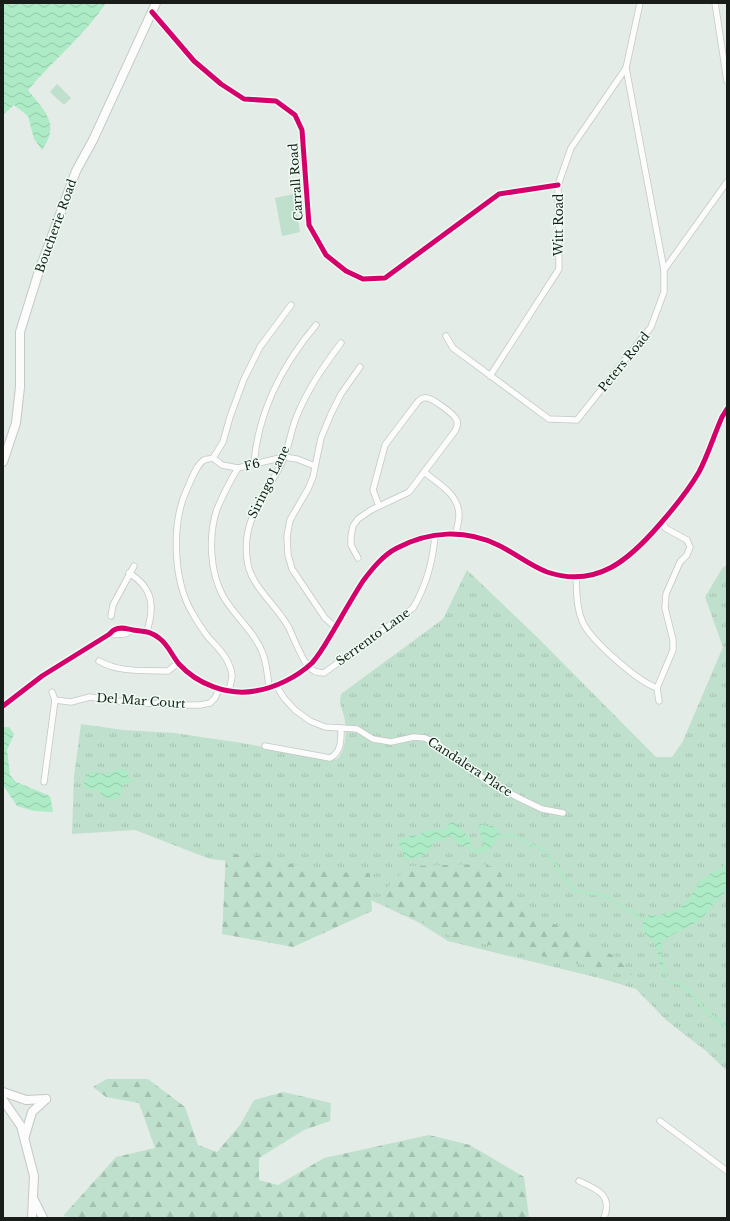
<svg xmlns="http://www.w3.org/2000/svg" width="730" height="1221" font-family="'Libre Baskerville',serif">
	<defs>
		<pattern id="grass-tufts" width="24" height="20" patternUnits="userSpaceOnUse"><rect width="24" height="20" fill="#bee0cc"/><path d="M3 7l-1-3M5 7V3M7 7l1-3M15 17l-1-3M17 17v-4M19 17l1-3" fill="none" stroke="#a3c0af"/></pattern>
		<pattern id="forest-firs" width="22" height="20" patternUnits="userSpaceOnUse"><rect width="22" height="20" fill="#bee0cc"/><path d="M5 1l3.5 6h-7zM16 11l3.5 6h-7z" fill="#a3c0af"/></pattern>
		<pattern id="water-waves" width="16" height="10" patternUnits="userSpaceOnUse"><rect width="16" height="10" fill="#adeac6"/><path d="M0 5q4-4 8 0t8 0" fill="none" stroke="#94c8aa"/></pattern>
	</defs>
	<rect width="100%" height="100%" fill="#e4ece7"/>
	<!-- grass -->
	<path fill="url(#grass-tufts)" d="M727,566V1071L706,1051L666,1020L636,989L603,979L448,941L416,921L334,883L278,866L210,859L135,830L72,834L74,776L81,724L123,730L174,733L242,743L328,760C331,760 335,760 337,759C345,754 347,730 345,722C344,710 338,706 341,694L443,619L467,570L538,638L656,757H672L682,743L723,647L705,597L723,567Z"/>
	<!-- forest -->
	<g fill="url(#forest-firs)">
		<polygon points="226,853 258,856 327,872 370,873 372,911 293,947 222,934"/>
		<polygon points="482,864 499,869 510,897 545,922 568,927 589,944 615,956 632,975 452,937 376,900 408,866"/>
		<polygon points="107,1079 148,1079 185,1107 198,1145 217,1152 240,1125 254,1100 283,1092 331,1103 330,1121 304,1130 259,1158 259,1180 278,1185 324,1158 429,1135 470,1145 524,1177 529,1218 78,1218 63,1216 116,1157 155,1148 139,1103 106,1097 93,1087"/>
	</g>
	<!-- green -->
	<g fill="#bee0cc">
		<polygon points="57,84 71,98 64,105 50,92"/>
		<polygon points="294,194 300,232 282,236 275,198"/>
	</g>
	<!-- water -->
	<g fill="url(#water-waves)">
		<path d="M3,3H106C84,36 53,60 28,90C44,111 61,123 42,150L34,139L28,116L14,105L3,115Z"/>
		<polygon points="3,727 9,727 14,734 7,750 10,775 16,782 50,796 53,812 34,811 17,806 3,785"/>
		<polygon points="121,769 127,771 129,779 134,780 123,785 119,797 112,800 105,798 98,790 88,789 84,785 86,777 90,772 104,774"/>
		<path d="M453,822C460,826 463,833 470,837L471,841L470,846L475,850H480L483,845L482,838L478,828L480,823L485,826H492L499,830L498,836L495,843L487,850L481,853L473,852L467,847L457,843L450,835L444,840L435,841C432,844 430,849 427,852C423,857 410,861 405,858L398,842L400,839L414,835L417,836L427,830H445L449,824Z"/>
		<path d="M719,869H724L727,874C727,892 727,891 714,904C709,909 705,916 699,920C688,929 672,932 661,943L663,965L665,970L663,972C657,964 660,953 655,944C651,939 645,936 642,929L643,921L648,915L659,916L678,909L688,900L701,880Z"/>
	</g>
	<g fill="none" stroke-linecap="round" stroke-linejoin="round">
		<!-- stream -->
		<g stroke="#adeac6" stroke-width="2">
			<polyline points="498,836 512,835 517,836 531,845 540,848 545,853"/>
			<polyline points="548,856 556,865 567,882 573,889 581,892 606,896 620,906 632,911 640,918 644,920"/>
			<polyline points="723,869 727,861"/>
			<polyline points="665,972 667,977"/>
			<polyline points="669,982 678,983 687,989 708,1013 722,1023 727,1029"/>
		</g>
		<defs>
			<g id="minor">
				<polyline points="715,3 727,81"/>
				<polyline points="152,12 194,61 221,84 244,99 276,101 295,115 302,130 309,225 326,255 346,271 363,279 385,278 499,194 558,185"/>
				<polyline points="664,270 727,182"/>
				<polyline points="446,336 453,348 549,419 577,420 651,327 664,292 664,270 626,68"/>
				<path d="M341,343C323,367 307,390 296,418C291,431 289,445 284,458C267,496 239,519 248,565C253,588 278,607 289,628C293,637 302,659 308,666C312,671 318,673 324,673L413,608C426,586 433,561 435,535"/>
				<polyline points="490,376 559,269 558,185 571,148 626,68 640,3"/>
				<polyline points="213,458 222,465 238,468 284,457 297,459 315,466"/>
				<path d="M254,464C258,412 283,364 316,325"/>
				<path d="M238,468C230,481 223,495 217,509C208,536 210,572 223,596C235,617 255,632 263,654C267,665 268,677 269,688"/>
				<path d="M424,472C439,484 458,494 459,514C459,521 457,527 456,533"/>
				<path d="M358,558L351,545V536L353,526L358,519L371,510L409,492L455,431C457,427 459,423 456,419C454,414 432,398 427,398C422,397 419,400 416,404L385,445L373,490L379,506"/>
				<path d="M129,573C153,588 155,606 147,631"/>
				<path d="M576,577C577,592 576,608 583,623C592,641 637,681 657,688L673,650V640L665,608L666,594L680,562L687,555L690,547L687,540L665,528L663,521"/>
				<polyline points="111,616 113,605 134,566"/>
				<polyline points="335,627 325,618 292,569 288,555 287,536 290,520 308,489 313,477 321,438 331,414 341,394 360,367"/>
				<polyline points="108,635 125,634 132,630"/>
				<path d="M99,661C120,673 145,670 168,671L178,663"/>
				<polyline points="276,685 284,698 295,710 310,721 325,727 357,729 373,739 391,742 414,737 425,738 438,744 459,761 487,781 519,798 542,809 563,813"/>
				<polyline points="657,688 659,701"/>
				<path d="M229,690C230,686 232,680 232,675C230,659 218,648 208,637C203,630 197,622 193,614C173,582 171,523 187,489C191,481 196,465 204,460C206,459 210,459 213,458L223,442L230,417L244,379L260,347L291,305"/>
				<polyline points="55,700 71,702 90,697 117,701 173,705 200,705 210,703 215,698 219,689"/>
				<path d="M3,706L42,676L108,635C109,635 113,630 114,630C121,626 127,629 133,630C144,632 149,630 159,638C168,644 172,656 179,664C197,684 228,696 255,691C275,688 297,677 312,663C320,654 326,643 332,633C342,616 352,598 363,581C372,569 383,555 397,548C429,531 465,529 498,545C515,553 529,565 547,572C597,589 630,559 660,524C674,508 688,491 699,472C708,455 714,435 722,417L727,409"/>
				<path d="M265,746L330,758C342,752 341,739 341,728"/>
				<polyline points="44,782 55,700 52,692"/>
				<polyline points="660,1121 727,1171"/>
				<path d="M579,1181C597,1189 613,1195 604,1218"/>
			</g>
			<g id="secondary">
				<polyline points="3,462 16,423 20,387 20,332 39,271 76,171 93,140 156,3"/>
				<polyline points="3,1092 26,1100 46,1099"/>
				<polyline points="3,1100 21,1126 34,1176 32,1218"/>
				<polyline points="25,1136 32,1112 46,1099"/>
				<polyline points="34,1200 43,1218"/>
			</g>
		</defs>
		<!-- minor casing -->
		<use href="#minor" stroke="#c3c8c5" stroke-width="7"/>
		<!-- secondary casing -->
		<use href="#secondary" stroke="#c3c8c5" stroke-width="10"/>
		<!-- minor -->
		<use href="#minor" stroke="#fbfcfb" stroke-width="5.5"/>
		<!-- secondary -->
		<use href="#secondary" stroke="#fbfcfb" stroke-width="8"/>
		<defs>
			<g id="cycleway">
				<polyline points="152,12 194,61 221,84 244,99 276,101 295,115 302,130 309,225 326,255 346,271 363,279 385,278 499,194 558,185"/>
				<path d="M3,706L42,676L108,635C109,635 113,630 114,630C121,626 127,629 133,630C144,632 149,630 159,638C168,644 172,656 179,664C197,684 228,696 255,691C275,688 297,677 312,663C320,654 326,643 332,633C342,616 352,598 363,581C372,569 383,555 397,548C429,531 465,529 498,545C515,553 529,565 547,572C597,589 630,559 660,524C674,508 688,491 699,472C708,455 714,435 722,417L727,409"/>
			</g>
		</defs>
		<!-- cycleway casing -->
		<use href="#cycleway" stroke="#eefdf3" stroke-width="8"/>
		<!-- cycleway -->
		<use href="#cycleway" stroke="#d6006c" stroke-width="5"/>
	</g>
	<g text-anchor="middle" stroke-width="3" stroke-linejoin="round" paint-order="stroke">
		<!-- street labels -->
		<g font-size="12" fill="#181d1a" stroke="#eefdf3">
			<text transform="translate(296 182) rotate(-94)" y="4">Carrall Road</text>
			<text transform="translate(559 225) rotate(-90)" y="4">Witt Road</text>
			<text transform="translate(56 226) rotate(-70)" y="4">Boucherie Road</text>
			<text transform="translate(624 362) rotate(-51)" y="4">Peters Road</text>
			<text transform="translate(252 465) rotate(-14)" y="4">F6</text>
			<text transform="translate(269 482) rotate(-64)" y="4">Siringo Lane</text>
			<text transform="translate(373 637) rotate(-36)" y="4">Serrento Lane</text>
			<text transform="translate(141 701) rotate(4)" y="4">Del Mar Court</text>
			<text transform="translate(470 767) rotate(33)" y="4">Candalera Place</text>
		</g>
	</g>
	<!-- border -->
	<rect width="730" height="1221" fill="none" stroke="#181d1a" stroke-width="8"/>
</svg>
